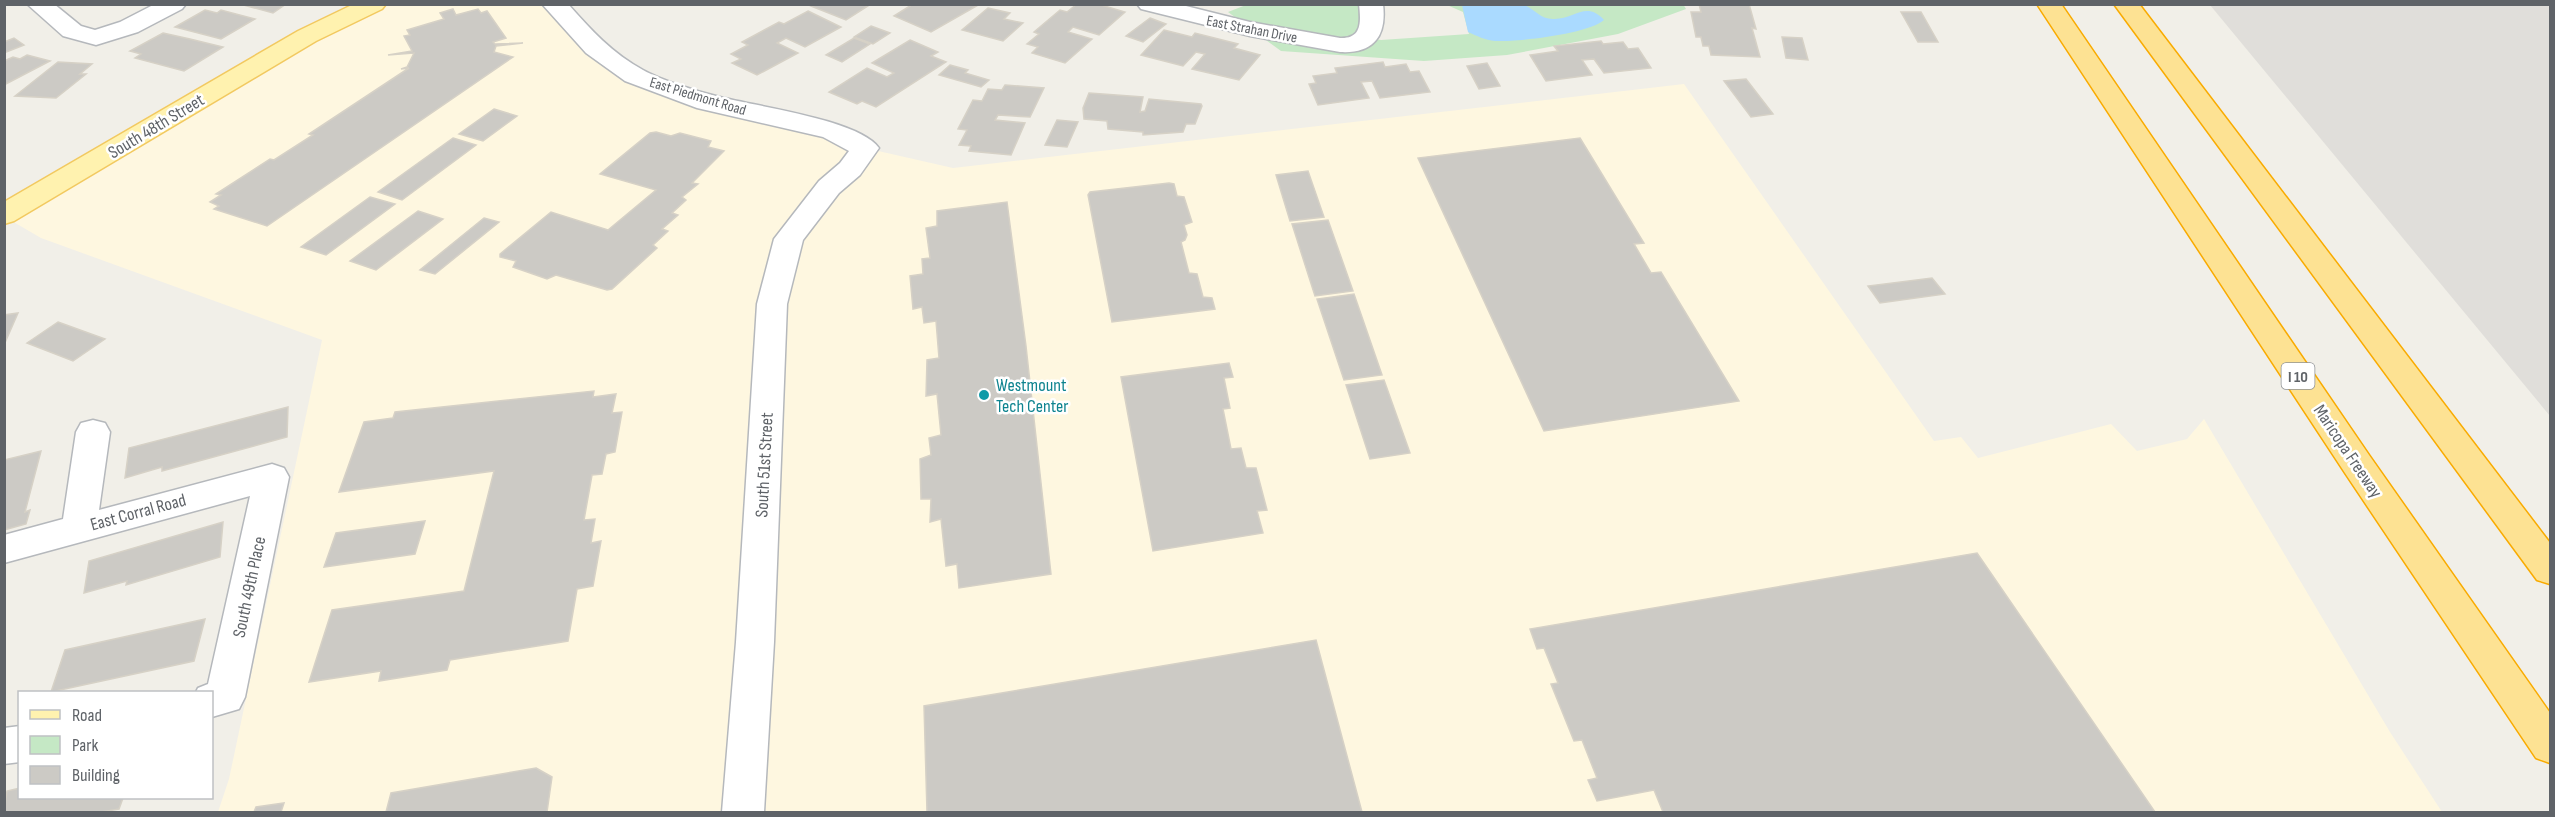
<svg xmlns="http://www.w3.org/2000/svg" width="2555" height="817" font-family="'Sofia Sans Condensed',sans-serif">
	<rect width="100%" height="100%" fill="#f1efe8"/>
	<!-- commercial -->
	<polygon fill="#fef7e0" points="359,5 554,5 619,68 865,148 953,168 1684,84 1934,441 1961,437 1978,458 2111,424 2137,451 2187,439 2204,419 2390,732 2442,812 218,812 229,779 322,340 41,238 5,217"/>
	<!-- industrial -->
	<polygon fill="#e0deda" points="2210,5 2550,5 2550,416"/>
	<!-- green -->
	<polygon fill="#c5e8c5" points="1683,4 1686,9 1618,34 1507,55 1424,61 1281,51 1228,12 1246,5 1371,5 1365,37 1381,40 1469,34 1463,12 1447,5"/>
	<!-- water -->
	<path fill="#aadaff" d="M1462,5C1478,4 1510,0 1524,5C1535,9 1540,19 1553,19C1574,20 1586,0 1604,20C1589,34 1516,42 1495,41C1485,40 1477,36 1468,32Z"/>
	<!-- building -->
	<g fill="#cccac5" stroke="#d6d1c6" stroke-width="1.5">
		<polygon points="240,4 286,4 273,13"/>
		<polygon points="814,4 871,4 846,20 811,6"/>
		<polygon points="913,4 980,4 931,32 894,16"/>
		<polygon points="1077,4 1098,4 1125,12 1099,35 1073,27 1068,32 1092,39 1065,63 1032,53 1038,47 1027,44 1039,34 1034,32 1060,10 1067,12"/>
		<polygon points="1699,4 1749,4 1756,29 1752,28 1760,57 1711,55 1709,46 1703,46 1701,37 1696,37 1691,12 1701,12"/>
		<polygon points="988,8 1010,13 1004,19 1023,23 1003,41 962,30"/>
		<polygon points="453,9 456,15 478,9 481,13 487,11 506,38 493,42 495,44 523,43 496,46 494,52 513,57 267,226 214,209 219,206 210,202 221,195 216,194 270,159 274,160 313,135 309,134 409,68 401,69 407,67 414,53 388,55 412,51 404,36 410,35 407,30 444,19 440,13"/>
		<polygon points="205,10 217,13 221,10 255,19 221,39 175,27"/>
		<polygon points="808,11 841,27 805,47 786,38 777,43 798,53 757,75 732,63 741,59 731,54 748,45 742,42 779,22 784,24"/>
		<polygon points="1901,12 1921,12 1938,42 1918,42"/>
		<polygon points="1150,18 1166,24 1143,42 1126,36"/>
		<polygon points="871,26 890,33 873,44 854,37"/>
		<polygon points="1164,30 1192,37 1195,33 1238,44 1234,48 1260,55 1239,80 1192,69 1205,54 1196,52 1183,66 1141,55"/>
		<polygon points="163,33 190,39 223,47 184,71 135,58 141,54 130,51"/>
		<polygon points="1782,37 1802,38 1808,60 1786,58"/>
		<polygon points="14,38 24,45 4,53 4,42"/>
		<polygon points="854,38 870,44 842,62 826,55"/>
		<polygon points="910,40 938,52 931,56 946,62 876,107 862,101 857,104 829,92 867,68 887,77 894,73 872,63"/>
		<polygon points="1601,41 1603,44 1623,42 1628,49 1638,48 1651,68 1604,73 1594,59 1582,60 1592,75 1546,81 1530,55 1558,51 1554,46"/>
		<polygon points="27,55 50,61 4,85 4,61 13,57 20,59"/>
		<polygon points="58,62 92,64 80,74 86,74 56,98 15,96"/>
		<polygon points="1383,62 1385,67 1406,64 1410,72 1419,71 1430,92 1380,98 1372,81 1361,82 1369,98 1318,105 1309,84 1316,83 1313,76 1337,73 1335,68"/>
		<polygon points="1487,63 1500,86 1479,89 1467,66"/>
		<polygon points="950,65 968,70 965,73 989,80 981,87 939,75"/>
		<polygon points="1746,79 1773,114 1751,117 1724,81"/>
		<polygon points="1005,85 1044,88 1030,117 998,115 995,120 1025,123 1011,155 969,151 971,146 959,145 967,130 958,129 973,100 982,101 988,89 1002,90"/>
		<polygon points="1089,93 1143,97 1140,112 1145,111 1149,99 1201,104 1202,106 1195,124 1186,124 1183,132 1143,135 1143,132 1108,129 1107,121 1084,119 1083,108"/>
		<polygon points="494,109 517,116 483,141 459,134"/>
		<polygon points="1057,120 1078,122 1067,147 1045,145"/>
		<polygon points="656,132 671,136 680,133 711,141 708,147 724,151 692,183 698,184 682,197 686,200 672,213 678,215 662,229 668,231 653,245 657,248 612,289 607,290 556,275 547,279 513,267 516,261 500,257 500,254 551,212 608,230 656,190 600,174 650,133"/>
		<polygon points="453,138 476,145 402,200 378,192"/>
		<polygon points="1580,138 1644,243 1634,244 1651,273 1661,272 1739,401 1544,431 1418,158"/>
		<polygon points="1308,171 1324,217 1290,221 1276,175"/>
		<polygon points="1169,183 1174,184 1177,196 1184,197 1192,222 1184,225 1187,235 1185,240 1181,242 1189,273 1197,274 1203,297 1212,298 1215,309 1112,322 1088,195 1090,192"/>
		<polygon points="370,197 395,204 326,255 301,247"/>
		<polygon points="1007,202 1026,346 1051,574 959,588 957,564 946,566 941,519 930,522 931,499 921,499 920,459 931,455 929,438 941,435 937,394 926,396 927,360 939,358 936,321 924,323 922,307 913,309 910,276 923,274 922,259 930,258 926,228 937,226 937,211"/>
		<polygon points="418,211 443,219 376,270 350,261"/>
		<polygon points="484,218 499,222 435,274 420,270"/>
		<polygon points="1328,220 1353,291 1315,296 1292,224"/>
		<polygon points="1932,278 1945,294 1880,303 1868,286"/>
		<polygon points="1354,294 1382,375 1344,380 1317,299"/>
		<polygon points="18,313 4,345 4,315"/>
		<polygon points="58,322 105,339 73,361 27,343"/>
		<polygon points="1229,363 1233,377 1224,378 1230,408 1223,409 1231,449 1241,448 1246,468 1256,468 1267,510 1257,511 1263,533 1153,551 1121,377"/>
		<polygon points="1384,380 1410,453 1370,459 1346,385"/>
		<polygon points="594,391 593,397 616,394 612,413 622,412 615,452 606,454 602,474 592,475 584,520 595,519 591,543 601,541 593,586 577,589 568,641 450,660 447,670 379,681 381,671 309,682 332,610 464,591 494,471 339,492 364,422 393,418 395,412"/>
		<polygon points="288,407 287,437 162,471 162,467 125,478 129,448"/>
		<polygon points="41,451 25,512 30,510 26,524 4,530 4,460"/>
		<polygon points="425,521 415,554 324,567 336,533"/>
		<polygon points="223,522 220,557 126,585 127,581 84,593 89,561"/>
		<polygon points="1977,553 2155,812 1663,812 1654,790 1597,801 1588,780 1597,778 1582,740 1574,741 1551,684 1558,683 1544,648 1537,649 1530,629"/>
		<polygon points="205,619 194,661 51,692 65,650"/>
		<polygon points="1316,640 1362,812 927,812 924,706"/>
		<polygon points="536,768 552,777 547,812 386,812 391,793"/>
		<polygon points="20,788 20,798 123,798 119,809 101,812 4,812 7,791"/>
		<polygon points="284,803 281,812 254,812 256,807"/>
	</g>
	<g fill="none" stroke-linecap="round" stroke-linejoin="round">
		<defs>
			<g id="minor">
				<polygon points="27,4 54,4 81,26 95,30 120,22 155,4 186,4 182,9 138,32 96,45 63,36"/>
				<path d="M542,4H568C590,29 613,54 643,70C661,80 696,91 716,96C752,106 859,119 879,148L860,175L839,193L803,240L787,304L774,642L764,812H722L736,642L757,304L774,239L819,181L840,163L849,151L823,137L697,108L625,81L586,53Z"/>
				<path d="M1137,4H1178L1250,22L1340,38C1362,39 1361,22 1359,4H1383C1387,37 1373,54 1340,52L1250,36L1141,9Z"/>
				<polygon points="93,420 105,423 110,432 99,510 272,464 284,468 289,477 245,697 239,709 212,717 212,692 196,692 198,688 208,684 250,496 4,563 4,535 63,519 76,432 81,423"/>
				<polygon points="20,726 20,762 4,764 4,728"/>
			</g>
			<polygon id="major" points="354,4 386,4 382,9 316,41 14,221 4,224 4,202 298,31"/>
			<g id="highway">
				<polygon points="2037,4 2061,4 2369,455 2550,713 2550,763 2536,758 2345,473"/>
				<polygon points="2114,4 2139,4 2550,543 2550,584 2537,580"/>
			</g>
		</defs>
		<!-- minor casing -->
		<use href="#minor" stroke="#b5b8bc" stroke-width="3"/>
		<!-- major casing -->
		<use href="#major" stroke="#f2c960" stroke-width="3"/>
		<!-- highway casing -->
		<use href="#highway" stroke="#f9ab00" stroke-width="3"/>
		<!-- minor -->
		<use href="#minor" fill="#fff" fill-rule="evenodd"/>
		<!-- major -->
		<use href="#major" fill="#fff2af" fill-rule="evenodd"/>
		<!-- highway -->
		<use href="#highway" fill="#fde293" fill-rule="evenodd"/>
	</g>
	<!-- markers -->
	<circle fill="#0f9aa8" stroke="#fff" stroke-width="2" cx="984" cy="395" r="6"/>
	<g text-anchor="middle" stroke-width="5" stroke-linejoin="round" paint-order="stroke">
		<!-- far-street labels -->
		<g font-size="15" fill="#5f6368" stroke="#fff">
			<text transform="translate(1252 29) rotate(11)" y="5">East Strahan Drive</text>
			<text transform="translate(698 96) rotate(17)" y="5">East Piedmont Road</text>
		</g>
		<!-- shield labels -->
		<rect fill="#fff" stroke="#8f9295" stroke-width="1.5" x="2281.5" y="363" width="33" height="26" rx="4.5"/>
		<g font-size="16" font-weight="bold" fill="#5f6368">
			<text x="2298" y="382">I 10</text>
		</g>
		<!-- street labels -->
		<g font-size="18" fill="#5f6368" stroke="#fff">
			<text transform="translate(156 126) rotate(-31)" y="6">South 48th Street</text>
			<text transform="translate(2348 451) rotate(56)" y="6">Maricopa Freeway</text>
			<text transform="translate(764 465) rotate(-87)" y="6">South 51st Street</text>
			<text transform="translate(138 512) rotate(-15)" y="6">East Corral Road</text>
			<text transform="translate(249 587) rotate(-78)" y="6">South 49th Place</text>
		</g>
		<!-- culture labels -->
		<g font-size="18" fill="#0d838f" stroke="#fff" text-anchor="start">
			<text x="996" y="391">Westmount<tspan x="996" dy="21">Tech Center</tspan></text>
		</g>
	</g>
	<!-- border -->
	<rect width="2555" height="817" fill="none" stroke="#5f6368" stroke-width="12"/>
	<!-- legend -->
	<rect x="18" y="691" width="195" height="108" fill="#ffffff" stroke="#bfc1c3" stroke-width="1.5"/>
	<rect x="30" y="710" width="30" height="9" fill="#fff2af" stroke="#bfc1c3" stroke-width="1.5"/>
	<text x="72" y="721" font-size="18" fill="#5f6368">Road</text>
	<rect x="30" y="736" width="30" height="18" fill="#c5e8c5" stroke="#bfc1c3" stroke-width="1.5"/>
	<text x="72" y="751" font-size="18" fill="#5f6368">Park</text>
	<rect x="30" y="766" width="30" height="18" fill="#cccac5" stroke="#bfc1c3" stroke-width="1.5"/>
	<text x="72" y="781" font-size="18" fill="#5f6368">Building</text>
</svg>
